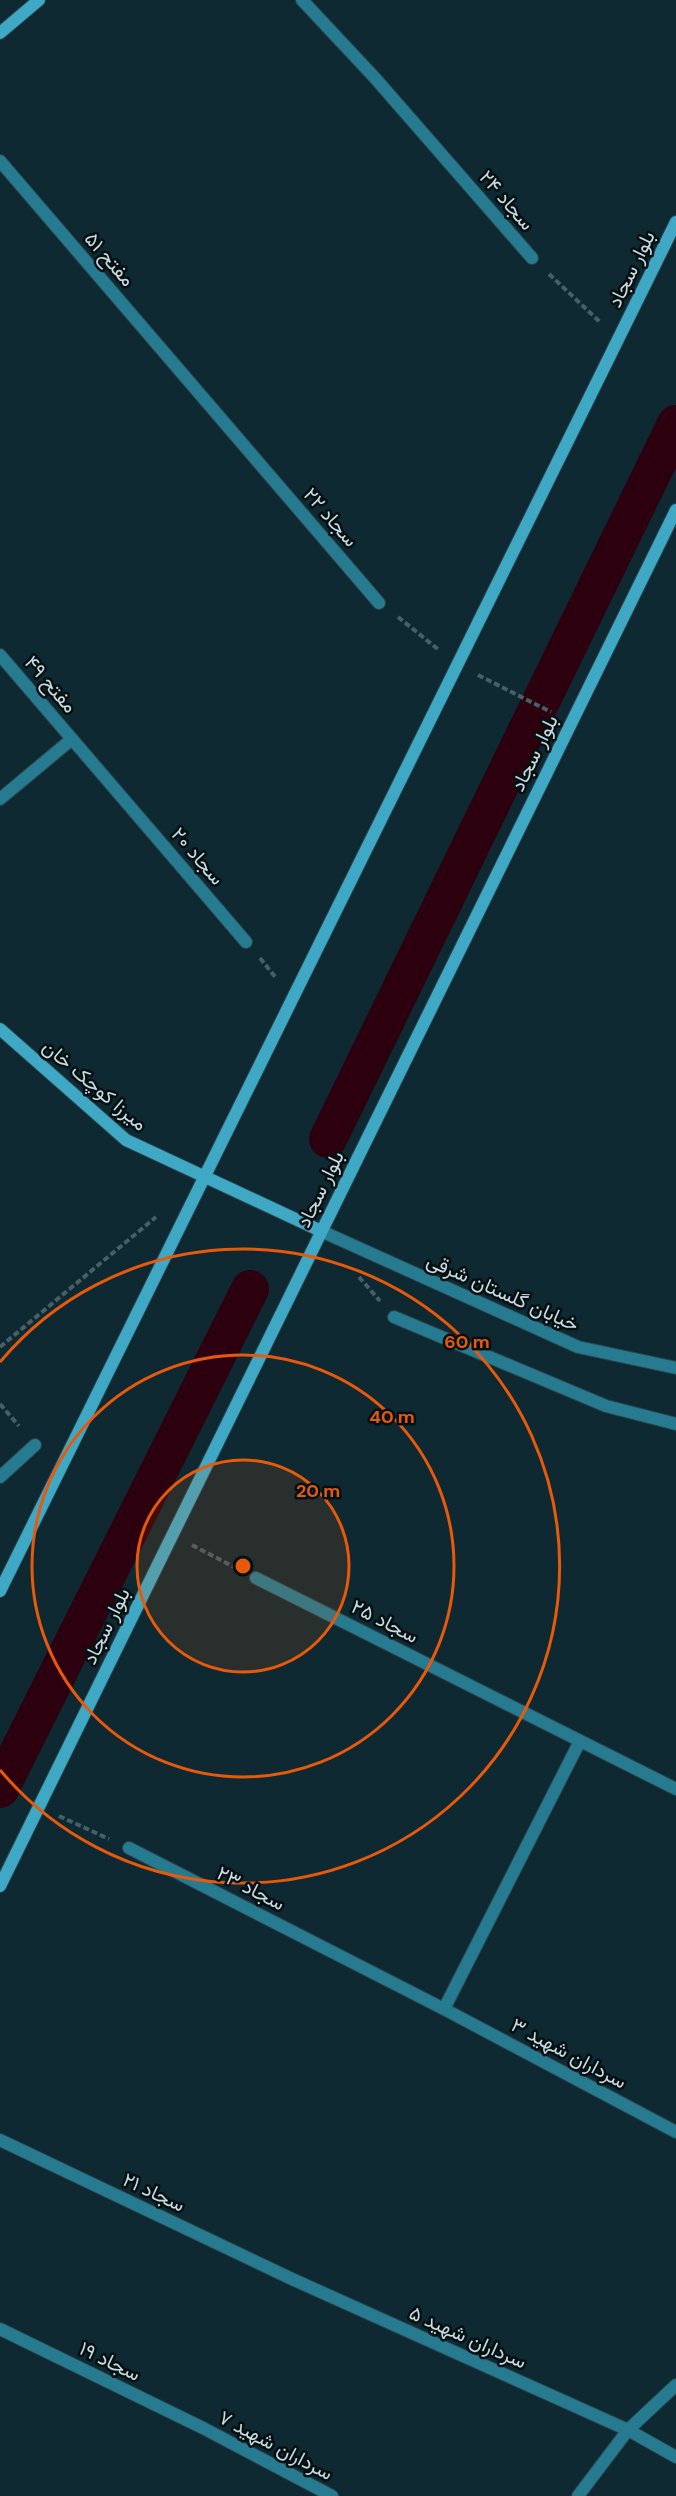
<svg xmlns="http://www.w3.org/2000/svg" width="676" height="2496" font-family="'DM Sans',Vazirmatn,sans-serif">
	<rect width="100%" height="100%" fill="#0e2931"/>
	<g fill="none" stroke-linecap="round" stroke-linejoin="round">
		<!-- canal -->
		<g stroke="#2c000f" stroke-width="38">
			<polyline points="328,1139 676,424"/>
			<polyline points="0,1789 250,1289"/>
		</g>
		<defs>
			<g id="lane">
				<polyline points="394,1317 606,1406 676,1424"/>
				<polyline points="0,2329 203,2428 332,2496"/>
			</g>
			<g id="street">
				<polyline points="302,0 375,78 532,258"/>
				<polyline points="0,161 379,603"/>
				<polyline points="0,655 246,942"/>
				<polyline points="0,799 72,739"/>
				<polyline points="321,1231 578,1347 676,1368"/>
				<polyline points="0,1477 35,1445"/>
				<polyline points="256,1578 676,1789"/>
				<polyline points="129,1848 444,2009 676,2132"/>
				<polyline points="444,2009 580,1741"/>
				<polyline points="0,2140 292,2279 628,2430 676,2457"/>
				<polyline points="578,2496 628,2430 676,2385"/>
			</g>
			<g id="secondary">
				<polyline points="0,33 39,0"/>
				<polyline points="0,1029 126,1140 321,1231"/>
				<polyline points="0,1591 676,222"/>
				<polyline points="0,1886 676,510"/>
			</g>
		</defs>
		<!-- lane casing -->
		<use href="#lane" stroke="#2c454d" stroke-width="14"/>
		<!-- street casing -->
		<use href="#street" stroke="#2c454d" stroke-width="14"/>
		<!-- secondary casing -->
		<use href="#secondary" stroke="#2c454d" stroke-width="14"/>
		<!-- path -->
		<g stroke="#475f66" stroke-width="4" stroke-dasharray="6 3" stroke-linecap="butt">
			<polyline points="549,274 600,322"/>
			<polyline points="398,617 439,650"/>
			<polyline points="478,675 551,712"/>
			<polyline points="260,958 276,978"/>
			<polyline points="359,1277 380,1301"/>
			<polyline points="0,1347 156,1217"/>
			<polyline points="0,1404 19,1426"/>
			<polyline points="192,1545 236,1568"/>
			<polyline points="59,1816 109,1839"/>
		</g>
		<!-- lane -->
		<use href="#lane" stroke="#267b91" stroke-width="12"/>
		<!-- street -->
		<use href="#street" stroke="#267b91" stroke-width="12"/>
		<!-- secondary -->
		<use href="#secondary" stroke="#3fa9c5" stroke-width="12"/>
	</g>
	<!-- distance rings -->
	<circle cx="243" cy="1566" r="106" fill="#e8590c" fill-opacity=".12"/>
	<g fill="none" stroke="#e8590c" stroke-width="3">
		<circle cx="243" cy="1566" r="106"/>
		<circle cx="243" cy="1566" r="211"/>
		<path d="M0 1362A317 317 0 1 1 0 1770"/>
	</g>
	<g text-anchor="middle" stroke-width="5" stroke-linejoin="round" paint-order="stroke">
		<!-- street labels -->
		<g font-size="20" fill="#cadadf" stroke="#051013">
			<text transform="translate(507 200) rotate(49)" y="7">سجاد ۲۴</text>
			<text transform="translate(110 259) rotate(49)" y="7">مفتح ۵۱</text>
			<text transform="translate(631 269) rotate(-64)" y="7">بلوار سجاد</text>
			<text transform="translate(331 517) rotate(49)" y="7">سجاد ۲۲</text>
			<text transform="translate(51 684) rotate(49)" y="7">مفتح ۴۹</text>
			<text transform="translate(534 753) rotate(-64)" y="7">بلوار سجاد</text>
			<text transform="translate(198 856) rotate(49)" y="7">سجاد ۲۰</text>
			<text transform="translate(95 1085) rotate(40)" y="7">میرزا کوچک خان</text>
			<text transform="translate(320 1189) rotate(-64)" y="7">بلوار سجاد</text>
			<text transform="translate(503 1292) rotate(24)" y="7">خیابان گلستان شرقی</text>
			<text transform="translate(385 1621) rotate(27)" y="7">سجاد ۲۵</text>
			<text transform="translate(106 1626) rotate(-64)" y="7">بلوار سجاد</text>
			<text transform="translate(251 1888) rotate(27)" y="7">سجاد ۲۳</text>
			<text transform="translate(569 2053) rotate(28)" y="7">سرداران شهید ۳</text>
			<text transform="translate(154 2192) rotate(25)" y="7">سجاد ۲۱</text>
			<text transform="translate(468 2337) rotate(24)" y="7">سرداران شهید ۵</text>
			<text transform="translate(110 2361) rotate(26)" y="7">سجاد ۱۹</text>
			<text transform="translate(276 2445) rotate(28)" y="7">سرداران شهید ۷</text>
		</g>
	</g>
	<circle cx="243" cy="1566" r="9" fill="#e8590c" stroke="#051013" stroke-width="3"/>
	<g font-size="18" text-anchor="middle" font-weight="bold" fill="#e8590c" stroke="#051013" stroke-width="5" stroke-linejoin="round" paint-order="stroke">
		<text x="467" y="1348">60 m</text>
		<text x="392" y="1423">40 m</text>
		<text x="318" y="1497">20 m</text>
	</g>
</svg>
